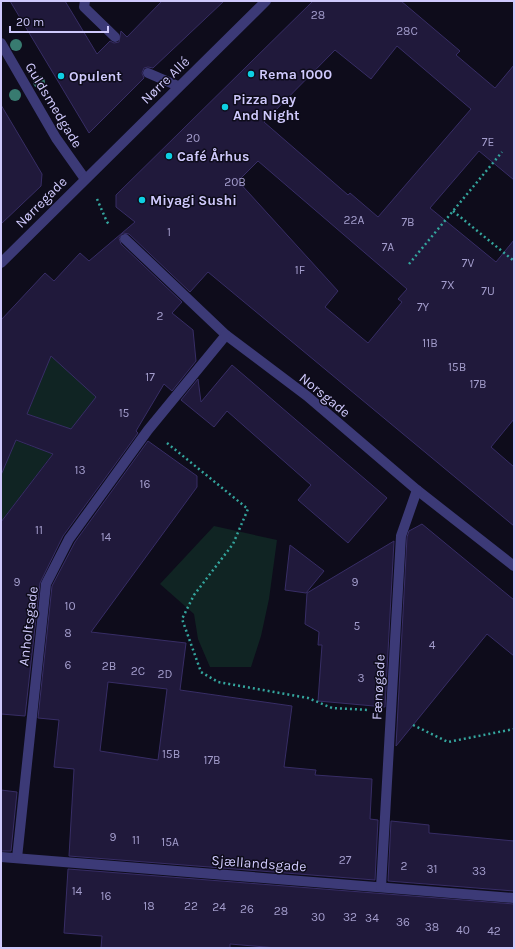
<svg xmlns="http://www.w3.org/2000/svg" width="515" height="949" font-family="Karla,sans-serif">
	<rect width="100%" height="100%" fill="#0e0c1b"/>
	<!-- green -->
	<g fill="#102423">
		<polygon points="42,347 135,350 73,427 1,522 1,435 36,448 48,421 27,414 35,395"/>
		<polygon points="214,526 277,540 269,599 261,636 251,667 210,667 198,639 194,614 160,584"/>
	</g>
	<!-- building -->
	<g fill="#20193b" stroke="#372d65" fill-rule="evenodd">
		<polygon points="10,1 65,1 97,54 110,41 114,43 119,42 121,31 127,37 162,1 224,1 153,68 148,67 144,68 142,73 144,78 89,133"/>
		<path d="M313,1H401L460,51L456,55L495,88L514,65V180L479,151L430,208L496,262L514,240V419L491,447L514,467V526L208,272L190,292L129,234L123,233L119,238L121,244L182,302L172,313L193,330L196,361L172,391L164,384L136,431L138,433L63,536L40,583L25,716L1,714V522L53,454L16,440L1,475V320L45,273L54,281L80,253L89,261L135,222L116,207V195ZM397,46L471,109L378,217L350,193L348,195L264,122L335,50L371,79ZM258,161L407,289L398,299L402,302L368,343L325,307L338,291L238,181ZM51,356L96,397L71,429L27,414Z"/>
		<polygon points="1,105 42,174 41,186 1,224"/>
		<polygon points="232,365 387,498 348,543 298,500 311,485 227,411 214,427 181,400 198,379 201,402"/>
		<path d="M148,441L197,476V487L91,632L186,643L180,690L292,706L284,767L316,770L315,775L372,779L370,819L378,820L375,880L69,856L74,769L54,767L59,720L38,718L52,586L75,542ZM108,682L167,689L158,760L100,751Z"/>
		<polygon points="422,524 514,600 514,656 487,634 396,746 407,537 409,531"/>
		<polygon points="394,541 385,707 318,701 322,645 318,645 319,632 305,624 307,593"/>
		<polygon points="290,545 324,571 306,593 285,590"/>
		<polygon points="1,790 17,792 11,851 1,851"/>
		<polygon points="391,821 429,825 429,833 514,841 514,891 388,881"/>
		<polygon points="68,869 514,904 514,948 277,948 230,944 230,948 101,948 102,936 64,933"/>
	</g>
	<g fill="none" stroke-linecap="round" stroke-linejoin="round">
		<!-- path -->
		<g stroke="#34a59d" stroke-width="2.5" stroke-dasharray="2 3" stroke-linecap="butt">
			<polyline points="97,199 107,222 110,225"/>
			<polyline points="453,211 514,261"/>
			<polyline points="409,264 502,152"/>
			<polyline points="167,443 248,509 233,544 194,595 182,619 201,672 218,682 308,698 332,708 369,710"/>
			<polyline points="413,725 448,742 514,729"/>
		</g>
		<!-- service -->
		<g stroke="#3c3a77" stroke-width="10">
			<polyline points="85,1 84,7 115,37"/>
			<polyline points="148,73 178,86"/>
		</g>
		<!-- minor -->
		<g stroke="#3c3a77" stroke-width="10">
			<polyline points="1,43 56,138 85,179"/>
			<polyline points="125,239 226,335 307,396 417,490 514,566"/>
			<polyline points="1,857 514,898"/>
			<polyline points="17,858 46,584 69,539 148,430 226,335"/>
			<polyline points="381,887 401,536 417,490"/>
		</g>
		<!-- tertiary -->
		<polyline stroke="#3c3a77" stroke-width="10" points="1,263 266,1"/>
	</g>
	<!-- trees -->
	<g fill="#387b70">
		<circle cx="16" cy="45" r="6"/>
		<circle cx="39" cy="82" r="6"/>
		<circle cx="15" cy="95" r="6"/>
	</g>
	<!-- markers -->
	<g fill="#0ed0e3" stroke="#0e0c1b" stroke-width="1.5">
		<circle cx="251" cy="74" r="4"/>
		<circle cx="61" cy="76" r="4"/>
		<circle cx="225" cy="107" r="4"/>
		<circle cx="169" cy="156" r="4"/>
		<circle cx="142" cy="200" r="4"/>
	</g>
	<g text-anchor="middle" stroke-width="3" stroke-linejoin="round" paint-order="stroke">
		<!-- number labels -->
		<g font-size="12" fill="#a39dcc">
			<text x="318" y="19">28</text>
			<text x="407" y="35">28C</text>
			<text x="193" y="142">20</text>
			<text x="488" y="146">7E</text>
			<text x="235" y="186">20B</text>
			<text x="354" y="224">22A</text>
			<text x="408" y="226">7B</text>
			<text x="169" y="236">1</text>
			<text x="388" y="251">7A</text>
			<text x="468" y="267">7V</text>
			<text x="300" y="274">1F</text>
			<text x="448" y="289">7X</text>
			<text x="488" y="295">7U</text>
			<text x="423" y="311">7Y</text>
			<text x="160" y="320">2</text>
			<text x="430" y="347">11B</text>
			<text x="457" y="371">15B</text>
			<text x="150" y="381">17</text>
			<text x="478" y="388">17B</text>
			<text x="124" y="417">15</text>
			<text x="80" y="474">13</text>
			<text x="145" y="488">16</text>
			<text x="39" y="534">11</text>
			<text x="106" y="541">14</text>
			<text x="17" y="586">9</text>
			<text x="355" y="586">9</text>
			<text x="70" y="610">10</text>
			<text x="357" y="630">5</text>
			<text x="68" y="637">8</text>
			<text x="432" y="649">4</text>
			<text x="68" y="669">6</text>
			<text x="109" y="670">2B</text>
			<text x="138" y="675">2C</text>
			<text x="165" y="678">2D</text>
			<text x="361" y="682">3</text>
			<text x="171" y="758">15B</text>
			<text x="212" y="764">17B</text>
			<text x="113" y="841">9</text>
			<text x="136" y="844">11</text>
			<text x="170" y="846">15A</text>
			<text x="345" y="864">27</text>
			<text x="404" y="870">2</text>
			<text x="432" y="873">31</text>
			<text x="479" y="875">33</text>
			<text x="77" y="895">14</text>
			<text x="106" y="900">16</text>
			<text x="149" y="910">18</text>
			<text x="191" y="910">22</text>
			<text x="219" y="911">24</text>
			<text x="247" y="913">26</text>
			<text x="281" y="915">28</text>
			<text x="318" y="921">30</text>
			<text x="350" y="921">32</text>
			<text x="372" y="922">34</text>
			<text x="403" y="926">36</text>
			<text x="432" y="931">38</text>
			<text x="463" y="934">40</text>
			<text x="494" y="935">42</text>
		</g>
		<!-- poi labels -->
		<g font-size="14" font-weight="bold" fill="#cfc9fc" stroke="#0e0c1b" text-anchor="start">
			<text x="259" y="79">Rema 1000</text>
			<text x="69" y="81">Opulent</text>
			<text x="233" y="104">Pizza Day<tspan x="233" dy="16">And Night</tspan></text>
			<text x="177" y="161">Café Århus</text>
			<text x="150" y="205">Miyagi Sushi</text>
		</g>
		<!-- street labels -->
		<g font-size="14" fill="#cfc9fc" stroke="#0e0c1b">
			<text transform="translate(165 80) rotate(-44)" y="5">Nørre Allé</text>
			<text transform="translate(54 105) rotate(59)" y="5">Guldsmedgade</text>
			<text transform="translate(41 202) rotate(-45)" y="5">Nørregade</text>
			<text transform="translate(325 395) rotate(39)" y="5">Norsgade</text>
			<text transform="translate(28 626) rotate(-83)" y="5">Anholtsgade</text>
			<text transform="translate(378 687) rotate(-87)" y="5">Fænøgade</text>
			<text transform="translate(259 863) rotate(4)" y="5">Sjællandsgade</text>
		</g>
	</g>
	<!-- border -->
	<rect width="515" height="949" fill="none" stroke="#cfc9fc" stroke-width="4"/>
	<!-- scale -->
	<path d="M10 26v6h98v-6" fill="none" stroke="#cfc9fc" stroke-width="2"/>
	<text x="16" y="26" font-size="12" fill="#cfc9fc" stroke="#0e0c1b" stroke-width="3" paint-order="stroke">20 m</text>
</svg>
